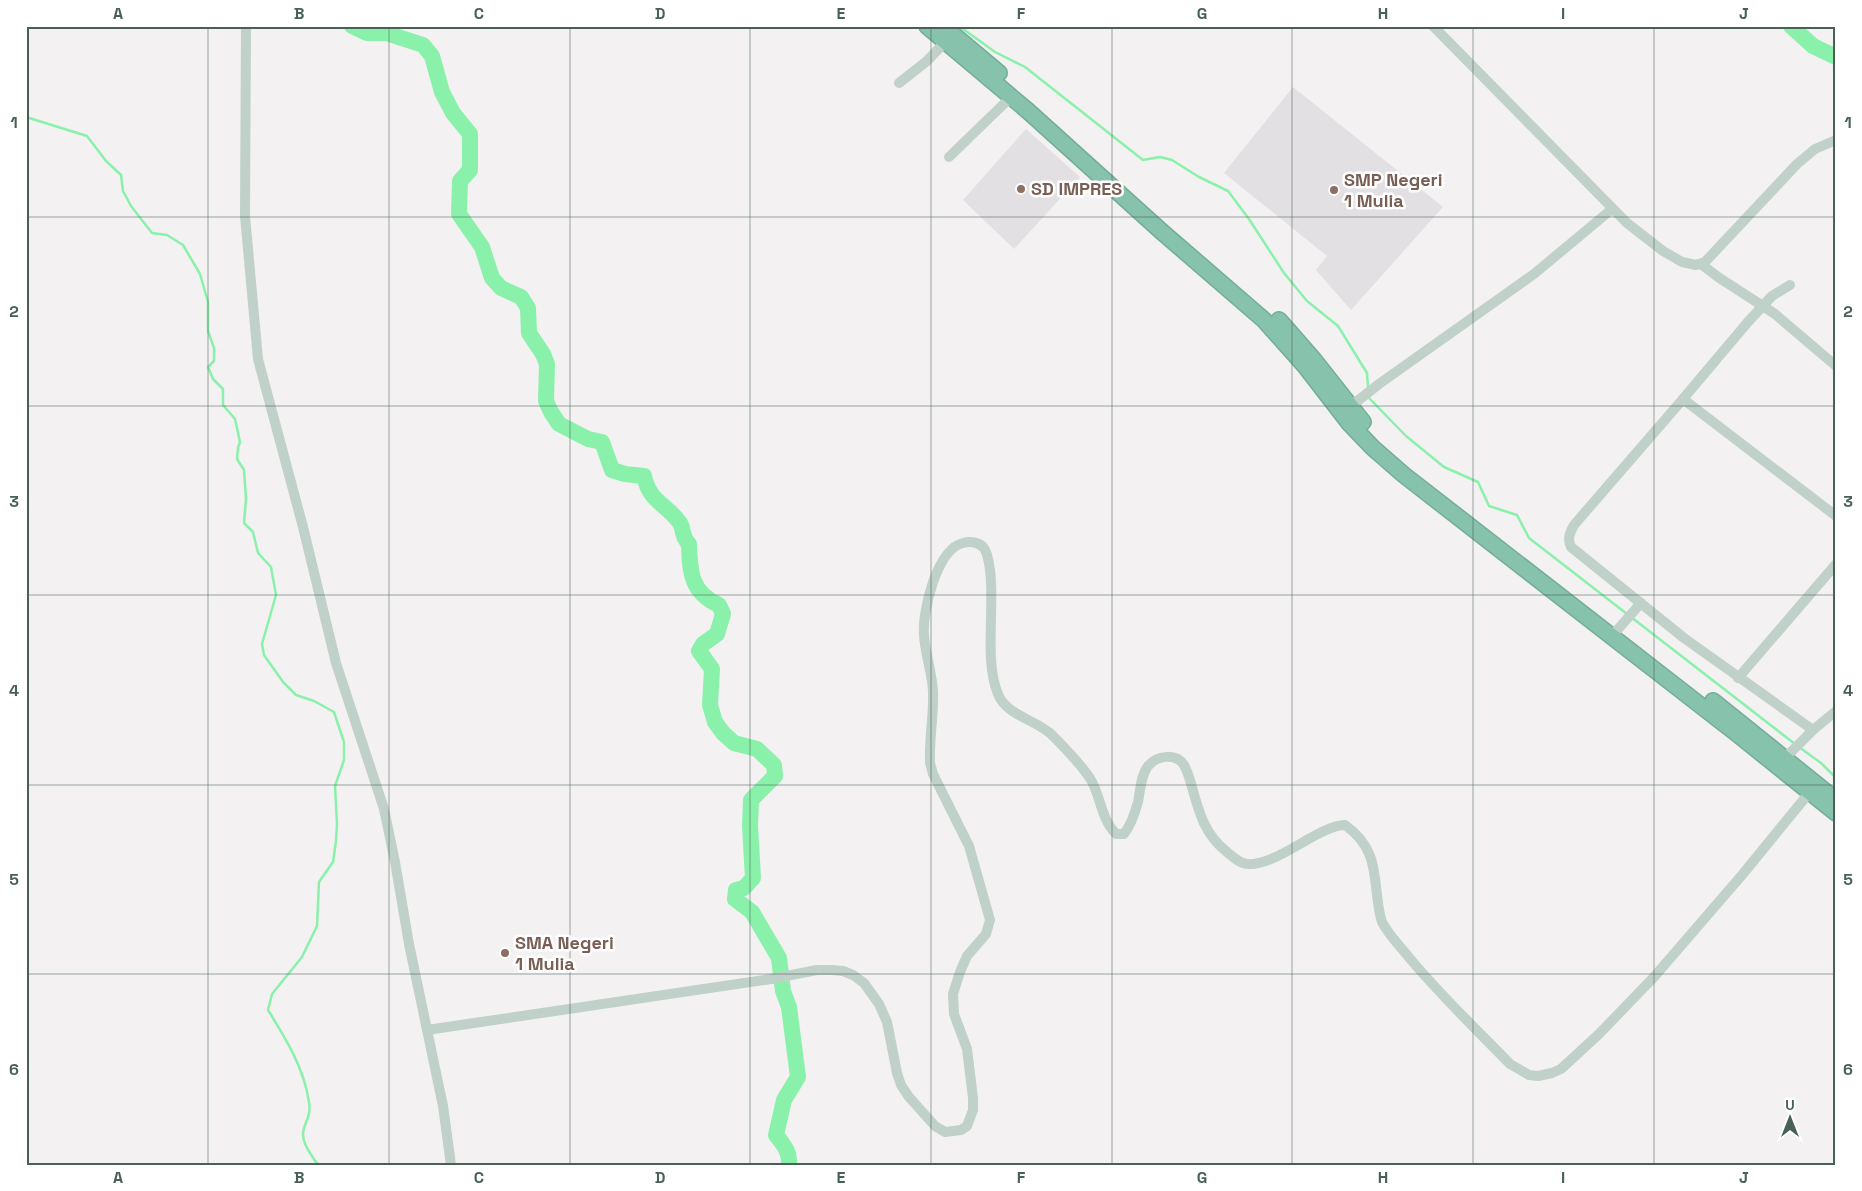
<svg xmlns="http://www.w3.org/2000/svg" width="1862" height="1191" font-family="'Space Grotesk',sans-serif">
	<rect width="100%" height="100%" fill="#f4f1f3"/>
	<!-- education -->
	<g fill="#e2e0e2">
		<polygon points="1293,87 1443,207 1351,310 1316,270 1327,256 1224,173"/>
		<polygon points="1026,129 1080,177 1014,249 963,200"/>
	</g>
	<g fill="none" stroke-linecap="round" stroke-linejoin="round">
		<!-- stream -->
		<g stroke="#8af1ab" stroke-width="2.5">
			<polyline points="959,26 995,52 1025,67 1143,160 1160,157 1172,160 1199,177 1228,191 1249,219 1284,273 1307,301 1338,326 1367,373 1368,387"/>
			<path d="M26,117L87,136L106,161L121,175L123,191L131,206L152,233L167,235L183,245L200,274L208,302V331L214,348V361L208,367L213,379L223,389V405L235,419L240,442L238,448L237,459L244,470L246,499L244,523L253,532L258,553L271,567L276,595L262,644L264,655L283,682L296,695L314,701L334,712L344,742V760L335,786L337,824L336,841L333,862L319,882L317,926L302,957L272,994L268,1010C286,1039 304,1068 309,1102C313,1124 293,1127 310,1153C313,1157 315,1162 319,1165"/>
			<polyline points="1369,395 1369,398 1406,436 1444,467 1478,482 1489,506 1517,515 1529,538 1627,614"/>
			<polyline points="1631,617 1795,744"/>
			<polyline points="1799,747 1821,763 1836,778"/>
		</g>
		<!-- river -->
		<g stroke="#8af1ab" stroke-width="16">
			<path d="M352,26L367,33H386L423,45L432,56L442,92L453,113L470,134V170L460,181L459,214L482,247L492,278L501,288L521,297L528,308L529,333L543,354L547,364L546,401L551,412L559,424L588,439L602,442L612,470L625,474L644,476C650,503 666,503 680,523C685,531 680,534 689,544C690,571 690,592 719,605L723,614L717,634L703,644L699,651L712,669L710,705L715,722L723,733L734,743L757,749L774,765L775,776L751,800L750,826L753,878L744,888L736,890L735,899L752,912L779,958L783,991L789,1007L798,1077L784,1100L776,1135C784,1145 790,1152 789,1165"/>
			<polyline points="1791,26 1813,46 1836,57"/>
		</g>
		<defs>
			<g id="highway">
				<polyline points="927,26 1028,111 1161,231 1264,320 1305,366 1349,423 1373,448 1404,475 1736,733 1836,813"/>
				<polyline points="943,26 999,73"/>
				<polyline points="1279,320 1314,360 1363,422"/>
				<polyline points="1713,701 1836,800"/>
			</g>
		</defs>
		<!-- highway casing -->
		<use href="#highway" stroke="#72ae98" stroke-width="18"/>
		<!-- minor -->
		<g stroke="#bfd1c9" stroke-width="10">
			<polyline points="246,26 245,216 258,359 303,527 336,663 384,809 395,862 409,944 443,1106 451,1165"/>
			<polyline points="1433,26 1627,223 1663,251 1682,262 1696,265 1705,262 1797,164 1815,149 1836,140"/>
			<polyline points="899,83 927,61 945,42"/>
			<polyline points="949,157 1011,97"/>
			<polyline points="1701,264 1718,277 1775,314 1836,366"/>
			<path d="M1790,285L1772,296L1747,323L1683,399L1574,525C1570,532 1567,539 1571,547L1684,638L1813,730"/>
			<polyline points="1683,399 1836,516"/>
			<polyline points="1346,410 1379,384 1534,274 1612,209"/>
			<polyline points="1612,636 1641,603"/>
			<polyline points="1738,678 1836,564"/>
			<polyline points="1781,762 1813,730 1836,711"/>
			<path d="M427,1030L771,979L817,970H832L843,971L853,975L864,983L879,1004L887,1022L897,1073L901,1085L909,1097L935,1126L945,1132L961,1130L967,1126L973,1110V1098L967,1049L954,1014L953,994L960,972L967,956L986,934L990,920L969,846L933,774L930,763C929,738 934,715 933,691C932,672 925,654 924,635C922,611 937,549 963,543C970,541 979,542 984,548C988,554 989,563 990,570C995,607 984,661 998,694C1006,715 1036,720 1051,734C1064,747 1082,765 1091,780C1101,797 1101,819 1116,834H1124C1131,825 1135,813 1138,802C1140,791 1141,775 1148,766C1157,755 1176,753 1184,765C1188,772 1190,780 1192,787C1199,813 1205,835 1227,852C1232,856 1237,861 1243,863C1270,872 1318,825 1345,825C1372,844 1374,865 1377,895C1378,904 1379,913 1382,922C1388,934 1399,945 1407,955C1439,994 1476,1029 1510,1064L1529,1075L1538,1076L1552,1073L1561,1069L1599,1034L1654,977L1742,875L1809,793"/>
		</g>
		<!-- highway -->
		<use href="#highway" stroke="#87c2ac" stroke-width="15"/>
	</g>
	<!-- grid -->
	<path fill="none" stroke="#486056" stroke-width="1" stroke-opacity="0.55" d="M208,26V1165M389,26V1165M570,26V1165M750,26V1165M931,26V1165M1112,26V1165M1292,26V1165M1473,26V1165M1654,26V1165M26,217H1836M26,406H1836M26,595H1836M26,785H1836M26,974H1836"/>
	<!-- markers -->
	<g fill="#8d6e63" stroke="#fff" stroke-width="2">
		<circle cx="1021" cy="189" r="5"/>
		<circle cx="1334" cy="190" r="5"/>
		<circle cx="505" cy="953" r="5"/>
	</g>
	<g text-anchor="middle" stroke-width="5" stroke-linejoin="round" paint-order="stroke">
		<!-- education labels -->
		<g font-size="18" font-weight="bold" fill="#785e54" stroke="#fff" text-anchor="start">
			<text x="1344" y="186">SMP Negeri<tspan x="1344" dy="21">1 Mulia</tspan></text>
			<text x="1031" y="195">SD IMPRES</text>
			<text x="515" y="949">SMA Negeri<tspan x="515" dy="21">1 Mulia</tspan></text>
		</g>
	</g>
	<!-- border -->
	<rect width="1862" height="1191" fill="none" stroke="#ffffff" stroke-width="55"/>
	<!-- north arrow -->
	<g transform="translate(1790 1118)" stroke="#ffffff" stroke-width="4" paint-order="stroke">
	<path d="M0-4L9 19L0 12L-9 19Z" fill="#486056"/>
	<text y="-8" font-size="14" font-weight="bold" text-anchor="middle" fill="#486056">U</text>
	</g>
	<rect x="28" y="28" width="1806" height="1136" fill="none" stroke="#486056" stroke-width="2"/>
	<g font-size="16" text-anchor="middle" font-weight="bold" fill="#486056">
		<text x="118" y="19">A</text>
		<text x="299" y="19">B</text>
		<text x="479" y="19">C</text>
		<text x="660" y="19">D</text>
		<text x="841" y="19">E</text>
		<text x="1021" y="19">F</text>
		<text x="1202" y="19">G</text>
		<text x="1383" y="19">H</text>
		<text x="1563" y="19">I</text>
		<text x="1744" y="19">J</text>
		<text x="14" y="128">1</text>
		<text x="1848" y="128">1</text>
		<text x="14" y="317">2</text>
		<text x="1848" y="317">2</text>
		<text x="14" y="507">3</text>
		<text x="1848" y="507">3</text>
		<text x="14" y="696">4</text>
		<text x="1848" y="696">4</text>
		<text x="14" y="885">5</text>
		<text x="1848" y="885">5</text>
		<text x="14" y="1075">6</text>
		<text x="1848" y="1075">6</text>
		<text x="118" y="1183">A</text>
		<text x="299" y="1183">B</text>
		<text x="479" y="1183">C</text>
		<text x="660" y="1183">D</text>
		<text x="841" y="1183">E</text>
		<text x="1021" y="1183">F</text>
		<text x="1202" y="1183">G</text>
		<text x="1383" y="1183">H</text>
		<text x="1563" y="1183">I</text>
		<text x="1744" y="1183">J</text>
	</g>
</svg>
